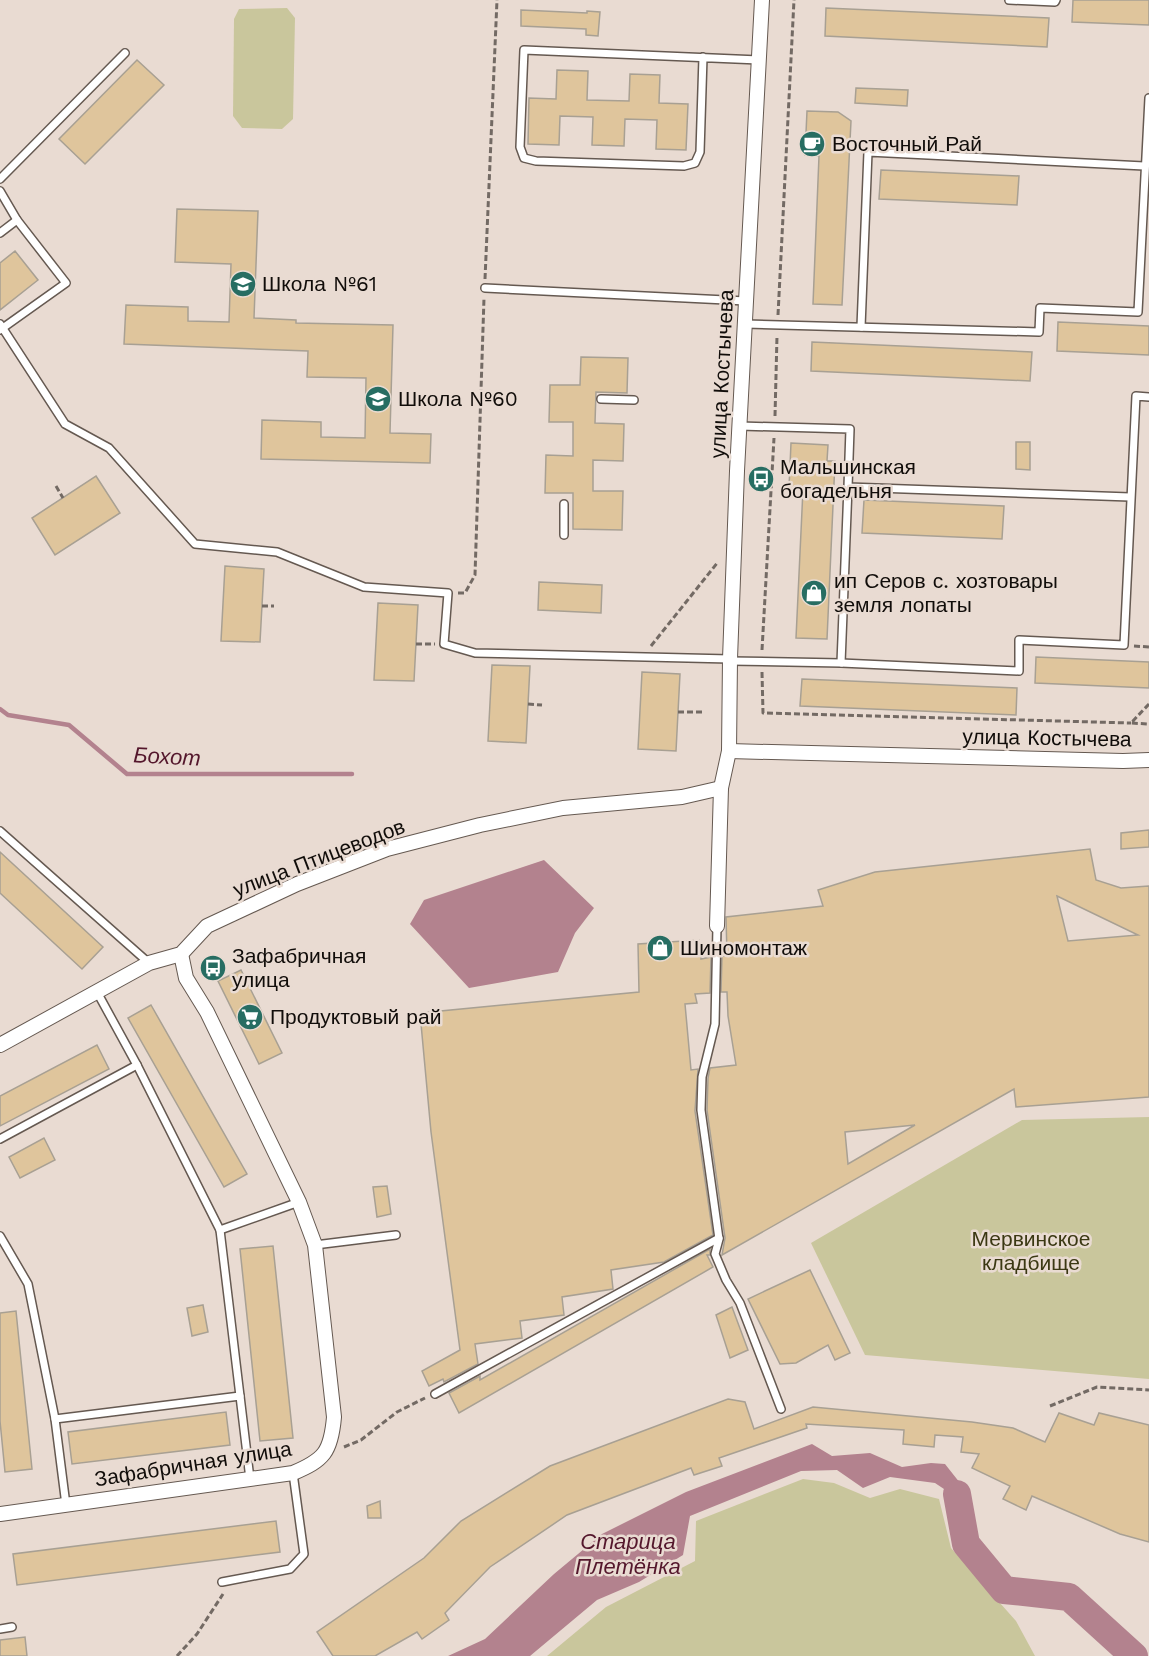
<svg xmlns="http://www.w3.org/2000/svg" width="1149" height="1656" font-family="'Work Sans',sans-serif">
	<rect width="100%" height="100%" fill="#e9dbd2"/>
	<!-- green -->
	<g fill="#c9c69c">
		<polygon points="287,8 295,18 293,119 282,129 242,128 233,116 234,19 239,9"/>
		<polygon points="1149,1117 1149,1379 865,1355 811,1243 1022,1120"/>
		<polygon points="803,1479 834,1483 870,1498 900,1489 939,1499 951,1548 1016,1621 1035,1656 547,1656 606,1607 695,1561 696,1521"/>
	</g>
	<!-- water -->
	<g fill="#b3828e">
		<polygon points="544,860 594,908 575,933 558,972 469,988 410,924 424,900"/>
		<polygon points="812,1444 832,1456 870,1453 902,1467 931,1463 945,1464 960,1483 956,1497 935,1483 890,1477 863,1488 837,1470 801,1471 690,1516 683,1555 639,1582 597,1600 530,1656 448,1656 485,1639 554,1574 602,1534 686,1492"/>
	</g>
	<g fill="none" stroke-linecap="round" stroke-linejoin="round">
		<!-- stream -->
		<polyline stroke="#b3828e" stroke-width="4.5" points="0,709 8,715 69,725 127,774 352,774"/>
		<!-- river -->
		<polyline stroke="#b3828e" stroke-width="28" points="957,1494 966,1544 1004,1590 1069,1597 1134,1656"/>
	</g>
	<!-- building -->
	<g fill="#dfc59c" stroke="#a8a093" stroke-width="1.5" fill-rule="evenodd">
		<polygon points="1073,0 1149,0 1149,25 1072,22"/>
		<polygon points="826,8 1049,18 1047,47 825,36"/>
		<polygon points="521,10 587,13 587,11 600,12 598,36 586,35 586,29 521,26"/>
		<polygon points="137,60 164,85 85,164 59,139"/>
		<polygon points="557,70 588,71 587,100 629,101 630,74 660,75 659,103 688,104 686,150 656,149 657,120 625,119 624,146 592,145 593,117 560,116 559,145 528,144 529,98 556,99"/>
		<polygon points="856,88 908,90 907,106 855,103"/>
		<polygon points="807,111 838,112 851,121 842,305 813,304 819,156 805,155"/>
		<polygon points="881,170 1019,176 1017,205 879,199"/>
		<polygon points="177,209 258,211 254,318 296,320 296,323 393,325 390,433 431,434 430,463 261,459 262,420 321,422 321,437 365,438 366,378 307,377 308,351 124,344 126,305 188,307 188,321 229,322 231,264 175,262"/>
		<polygon points="15,251 38,280 0,310 0,263"/>
		<polygon points="1058,322 1149,326 1149,355 1057,351"/>
		<polygon points="812,342 1032,352 1030,381 811,371"/>
		<polygon points="581,357 628,358 627,393 596,392 595,423 624,424 623,461 593,460 593,491 623,491 622,530 573,529 573,493 545,493 546,455 573,456 573,422 549,422 550,385 580,385"/>
		<polygon points="1016,442 1030,442 1030,470 1016,469"/>
		<polygon points="791,443 828,445 827,461 835,461 827,639 796,638 803,489 789,488"/>
		<polygon points="96,476 120,513 55,555 32,518"/>
		<polygon points="864,500 1004,506 1002,539 862,533"/>
		<polygon points="225,566 264,569 260,642 221,641"/>
		<polygon points="539,582 602,585 601,613 538,610"/>
		<polygon points="378,603 418,605 414,681 374,680"/>
		<polygon points="1036,657 1149,662 1149,688 1035,683"/>
		<polygon points="492,665 530,666 526,743 488,741"/>
		<polygon points="642,672 680,674 676,751 638,749"/>
		<polygon points="802,679 1017,688 1016,715 800,706"/>
		<polygon points="1149,830 1149,847 1121,849 1121,833"/>
		<path d="M1090,849L1096,880L1121,888L1149,886V1097L1016,1107L1014,1089L722,1255L725,1238L707,1110L708,1078L710,1068L736,1065L728,1016L727,992H721L722,956H727L726,917L823,906L818,890L875,872ZM1057,896L1138,935L1068,941ZM915,1125L848,1164L845,1132Z"/>
		<polygon points="0,852 103,947 82,969 0,893"/>
		<polygon points="699,940 701,959 711,957 710,993 695,994 697,1003 685,1004 691,1070 698,1069 695,1111 713,1235 664,1262 611,1270 613,1289 562,1297 564,1315 520,1321 522,1338 475,1344 478,1364 444,1382 443,1379 429,1386 422,1371 460,1350 431,1132 420,1013 639,992 638,944"/>
		<polygon points="241,970 282,1053 259,1064 218,981"/>
		<polygon points="151,1005 247,1174 224,1187 128,1018"/>
		<polygon points="97,1045 109,1069 0,1126 0,1096"/>
		<polygon points="44,1138 55,1160 20,1178 9,1157"/>
		<polygon points="387,1186 391,1214 377,1217 373,1187"/>
		<polygon points="273,1246 293,1438 260,1441 240,1249"/>
		<polygon points="710,1249 710,1255 707,1255 713,1267 459,1413 449,1393 480,1376 480,1380"/>
		<polygon points="810,1270 850,1353 835,1360 828,1345 796,1363 780,1364 748,1299"/>
		<polygon points="203,1305 208,1332 192,1336 187,1308"/>
		<polygon points="732,1307 748,1350 730,1358 716,1315"/>
		<polygon points="16,1311 32,1469 5,1472 0,1421 0,1313"/>
		<polygon points="728,1399 745,1402 754,1429 813,1407 972,1422 1013,1428 1045,1442 1059,1413 1094,1425 1099,1413 1149,1425 1149,1542 1120,1534 1032,1496 1026,1510 1003,1499 1010,1486 972,1468 979,1454 961,1452 963,1437 935,1435 934,1447 903,1444 904,1430 806,1424 807,1428 719,1458 722,1466 694,1475 691,1468 567,1515 490,1567 445,1613 449,1620 422,1639 417,1632 375,1656 333,1656 317,1632 424,1558 461,1521 550,1466"/>
		<polygon points="226,1412 230,1445 72,1464 68,1432"/>
		<polygon points="380,1501 381,1518 368,1518 367,1506"/>
		<polygon points="276,1521 280,1552 17,1585 13,1554"/>
		<polygon points="25,1637 27,1656 0,1656 0,1640"/>
	</g>
	<g fill="none" stroke-linecap="round" stroke-linejoin="round">
		<defs>
			<g id="lane">
				<polyline points="1009,0 1055,2 1056,0"/>
				<polyline points="703,57 700,152 695,163 684,166 536,161 524,158 520,147 524,50 759,60"/>
				<polyline points="0,179 125,53"/>
				<polyline points="0,191 17,220 66,283 0,330"/>
				<polyline points="0,233 17,220"/>
				<polyline points="485,288 746,301"/>
				<polyline points="0,324 65,424 109,448 195,544 277,552 364,587 448,593 444,644 475,653 730,659"/>
				<polyline points="746,324 1039,332 1040,308 1138,312 1149,98"/>
				<polyline points="861,327 868,152 1144,166"/>
				<polyline points="601,399 634,400"/>
				<polyline points="740,426 850,429 848,487 1130,497"/>
				<polyline points="564,535 564,504"/>
				<polyline points="730,661 841,663 1019,671 1019,640 1124,645 1136,396 1149,397"/>
				<polyline points="841,663 848,487"/>
				<polyline points="0,831 149,963"/>
				<polyline points="717,926 715,1024 702,1077 701,1110 719,1239 715,1254 726,1280 740,1303 781,1409"/>
				<polyline points="97,992 137,1065 220,1230 250,1479"/>
				<polyline points="0,1139 137,1065"/>
				<polyline points="220,1230 299,1202"/>
				<polyline points="0,1236 28,1284 55,1419 66,1505"/>
				<polyline points="315,1245 396,1235"/>
				<polyline points="435,1394 719,1238"/>
				<polyline points="55,1419 240,1396"/>
				<polyline points="222,1582 290,1569 304,1554 293,1473"/>
				<polyline points="0,1629 12,1627"/>
			</g>
			<g id="street">
				<polyline points="729,751 1123,761 1149,760"/>
				<polyline points="717,926 721,788 729,751 730,659 737,471 762,0"/>
				<polyline points="0,1045 149,963 181,954 207,926 297,884 387,849 480,825 563,808 682,797 721,788"/>
				<path d="M0,1514L293,1473C324,1460 331,1452 334,1417L315,1245L299,1202L207,1012L186,978L181,954"/>
			</g>
		</defs>
		<!-- lane casing -->
		<use href="#lane" stroke="#655951" stroke-width="10"/>
		<!-- street casing -->
		<use href="#street" stroke="#655951" stroke-width="16"/>
		<!-- path -->
		<g stroke="#736a64" stroke-width="3" stroke-dasharray="6 3" stroke-linecap="butt">
			<polyline points="485,279 497,0"/>
			<polyline points="778,315 794,0"/>
			<polyline points="775,416 777,336"/>
			<polyline points="56,486 63,498"/>
			<polyline points="458,593 465,593 475,575 484,298"/>
			<polyline points="262,606 274,606"/>
			<polyline points="416,644 435,644"/>
			<polyline points="651,646 718,562"/>
			<polyline points="1134,646 1149,647"/>
			<polyline points="762,650 774,438"/>
			<polyline points="762,672 763,713 1131,723"/>
			<polyline points="528,704 542,705"/>
			<polyline points="1149,704 1131,723 1149,724"/>
			<polyline points="678,712 702,712"/>
			<polyline points="1050,1406 1097,1387 1149,1390"/>
			<polyline points="344,1447 361,1440 397,1412 425,1398"/>
			<polyline points="177,1656 197,1634 223,1594"/>
		</g>
		<!-- lane -->
		<use href="#lane" stroke="#fff" stroke-width="7"/>
		<!-- street -->
		<use href="#street" stroke="#fff" stroke-width="14"/>
	</g>
	<!-- icons -->
	<defs>
		<symbol id="cafe-disc" viewBox="-11 -11 22 22"><circle r="9.5" fill="#276d62" stroke="#e9dbd2"/><path d="M-5.5-4.5H6V0H3Q3 3.5 0 3.5H-2.5Q-5.5 3.5-5.5 0ZM3-3.2v2h1.7v-2ZM-6 4.5H4V6H-6Z" fill="#fff"/></symbol>
		<symbol id="school-disc" viewBox="-11 -11 22 22"><circle r="9.5" fill="#276d62" stroke="#e9dbd2"/><path d="M0-5L7-2L0 1L-7-2ZM-4 1L0 2.5L4 1V4Q0 6-4 4Z" fill="#fff"/></symbol>
		<symbol id="bus-disc" viewBox="-11 -11 22 22"><circle r="9.5" fill="#276d62" stroke="#e9dbd2"/><path d="M-5-6H5V4H4V6H2V4H-2V6H-4V4H-5ZM-3.5-4V0h7V-4ZM-3.5 1.2v1.5H-2V1.2ZM2 1.2v1.5H3.5V1.2Z" fill="#fff"/></symbol>
		<symbol id="shop-disc" viewBox="-11 -11 22 22"><circle r="9.5" fill="#276d62" stroke="#e9dbd2"/><path d="M-5-2.5h2.3a2.7 3.5 0 0 1 5.4 0H5L5.5 6h-11ZM-1.5-2.5h3a1.5 2.3 0 0 0-3 0Z" fill="#fff"/></symbol>
		<symbol id="supermarket-disc" viewBox="-11 -11 22 22"><circle r="9.5" fill="#276d62" stroke="#e9dbd2"/><path d="M-6-5.5h2.5l.6 2H6L4.5 2H-2.5L-4.4-4H-6ZM-1.5 3.2a1.3 1.3 0 1 0 .1 0ZM3 3.2a1.3 1.3 0 1 0 .1 0Z" fill="#fff"/></symbol>
	</defs>
	<g fill-rule="evenodd">
		<use href="#cafe-disc" x="797" y="129" width="30" height="30"/>
		<use href="#school-disc" x="228" y="269" width="30" height="30"/>
		<use href="#school-disc" x="363" y="384" width="30" height="30"/>
		<use href="#bus-disc" x="746" y="464" width="30" height="30"/>
		<use href="#shop-disc" x="799" y="578" width="30" height="30"/>
		<use href="#shop-disc" x="645" y="933" width="30" height="30"/>
		<use href="#bus-disc" x="198" y="953" width="30" height="30"/>
		<use href="#supermarket-disc" x="235" y="1002" width="30" height="30"/>
	</g>
	<g text-anchor="middle" stroke-width="5" stroke-linejoin="round" paint-order="stroke">
		<!-- poi labels -->
		<g font-size="21" fill="#110d0a" stroke="#e9dbd2" text-anchor="start">
			<text x="832" y="151">Восточный Рай</text>
			<text x="262" y="291">Школа №61</text>
			<text x="398" y="406">Школа №60</text>
			<text x="780" y="474">Мальшинская<tspan x="780" dy="24">богадельня</tspan></text>
			<text x="834" y="588">ип Серов с. хозтовары<tspan x="834" dy="24">земля лопаты</tspan></text>
			<text x="680" y="955">Шиномонтаж</text>
			<text x="232" y="963">Зафабричная<tspan x="232" dy="24">улица</tspan></text>
			<text x="270" y="1024">Продуктовый рай</text>
		</g>
		<!-- street labels -->
		<g font-size="21" fill="#110d0a" stroke="#e9dbd2">
			<text transform="translate(722 374) rotate(-87)" y="7">улица Костычева</text>
			<text transform="translate(1047 738) rotate(1)" y="7">улица Костычева</text>
			<text transform="translate(319 858) rotate(-21)" y="7">улица Птицеводов</text>
			<text transform="translate(193 1464) rotate(-9)" y="7">Зафабричная улица</text>
		</g>
		<!-- park labels -->
		<g font-size="21" fill="#3b3813" stroke="#e9dbd2">
			<text x="1031" y="1246">Мервинское<tspan x="1031" dy="24">кладбище</tspan></text>
		</g>
		<!-- water labels -->
		<g font-size="22" font-style="italic" fill="#54172c" stroke="#e9dbd2">
			<text transform="translate(167 756) rotate(3)" y="8">Бохот</text>
			<text x="628" y="1549">Старица<tspan x="628" dy="25">Плетёнка</tspan></text>
		</g>
	</g>
</svg>
